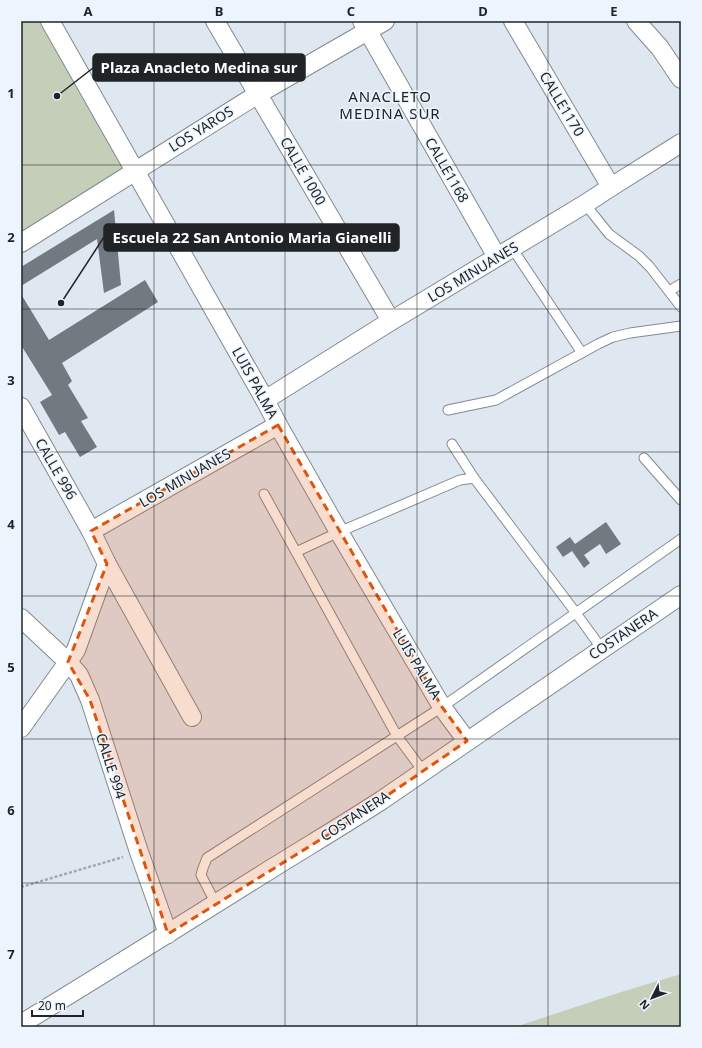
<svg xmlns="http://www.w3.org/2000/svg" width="702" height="1048" font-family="'Noto Sans',sans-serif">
	<rect width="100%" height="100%" fill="#dfe8f1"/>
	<!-- green -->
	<g fill="#c5ceb9">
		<polygon points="21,21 50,21 135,171 21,243"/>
		<polygon points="681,974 681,1027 515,1027 618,993"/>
	</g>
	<!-- building -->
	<g fill="#717a81">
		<polygon points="114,210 121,285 104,293 97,239 21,286 21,267"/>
		<polygon points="145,280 158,302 62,363 72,381 68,385 88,418 81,421 97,447 80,457 65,432 59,435 40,402 52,395 21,345 21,294 49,340"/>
		<polygon points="606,522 621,544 606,554 600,544 584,555 590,563 584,568 572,551 563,557 556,547 570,537 575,544"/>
	</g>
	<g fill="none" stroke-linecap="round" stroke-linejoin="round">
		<defs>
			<g id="service">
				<polyline points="585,204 609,234 639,256 650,267 681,307"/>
				<polyline points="512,248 582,353"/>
				<polyline points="669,291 681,284"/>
				<polyline points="448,410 496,400 598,344 613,337 630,333 681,326"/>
				<polyline points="452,444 474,478 576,613 602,649"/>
				<polyline points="644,458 681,500"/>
				<polyline points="264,494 296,552 397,736 423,771"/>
				<polyline points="296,552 339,532 460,480 474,478"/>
				<polyline points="216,904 201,875 203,868 207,858 442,707 681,539"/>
			</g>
			<g id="minor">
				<polyline points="50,21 265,400 278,425 339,532 442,707 467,741"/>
				<polyline points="215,21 391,321"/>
				<polyline points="362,21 497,257"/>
				<polyline points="513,21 611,187"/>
				<polyline points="636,21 660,48 681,79"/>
				<polyline points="21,243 258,94 385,21"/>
				<polyline points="265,400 391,321 585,204 611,187 681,143"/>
				<polyline points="21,407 91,531 107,564 192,717"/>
				<polyline points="91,531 278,425"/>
				<polyline points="21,618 68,662 79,675 90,700 139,852 168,934"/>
				<polyline points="21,728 68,662 76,650 107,564"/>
				<path d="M21,1024C105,973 188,921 271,869C308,846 345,824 382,800L681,595"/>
			</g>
		</defs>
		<!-- service casing -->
		<use href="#service" stroke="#828a92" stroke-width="11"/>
		<!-- minor casing -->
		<use href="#minor" stroke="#828a92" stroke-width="20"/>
		<!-- path -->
		<polyline stroke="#a1a8af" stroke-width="2.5" stroke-dasharray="3 2" stroke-linecap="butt" points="21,887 123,857"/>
		<!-- service -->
		<use href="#service" stroke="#fff" stroke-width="9"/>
		<!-- minor -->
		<use href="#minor" stroke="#fff" stroke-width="18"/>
	</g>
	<!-- marked area -->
	<path fill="#de560d" fill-opacity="0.2" stroke="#de560d" stroke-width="3" stroke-dasharray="8 5" stroke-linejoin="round" d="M278,425L442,707L467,741L344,825L168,934L90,700L68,662L107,564L91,531Z"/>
	<!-- grid -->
	<path fill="none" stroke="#212427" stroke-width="1" stroke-opacity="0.55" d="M154,21V1027M285,21V1027M417,21V1027M548,21V1027M21,165H681M21,309H681M21,452H681M21,596H681M21,739H681M21,883H681"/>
	<g text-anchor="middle" stroke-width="3" stroke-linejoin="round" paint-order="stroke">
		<!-- street labels -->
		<g font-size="14" fill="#212427" stroke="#ecf5fe">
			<text transform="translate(562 104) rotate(59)" y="5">CALLE1170</text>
			<text transform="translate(201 129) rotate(-32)" y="5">LOS YAROS</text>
			<text transform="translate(447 170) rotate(60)" y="5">CALLE1168</text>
			<text transform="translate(303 171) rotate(60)" y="5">CALLE 1000</text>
			<text transform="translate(473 272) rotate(-31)" y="5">LOS MINUANES</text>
			<text transform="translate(255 383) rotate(61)" y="5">LUIS PALMA</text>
			<text transform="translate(56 469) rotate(60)" y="5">CALLE 996</text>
			<text transform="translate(185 478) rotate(-30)" y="5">LOS MINUANES</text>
			<text transform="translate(623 634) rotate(-34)" y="5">COSTANERA</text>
			<text transform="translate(417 664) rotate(59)" y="5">LUIS PALMA</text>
			<text transform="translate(111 766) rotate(72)" y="5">CALLE 994</text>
			<text transform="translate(355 816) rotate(-33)" y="5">COSTANERA</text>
		</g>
		<!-- neighbourhood labels -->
		<g font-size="15" letter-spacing="1" fill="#212427" stroke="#ecf5fe">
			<text x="390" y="102">ANACLETO<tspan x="390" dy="17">MEDINA SUR</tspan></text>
		</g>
	</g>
	<!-- callouts -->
	<path fill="none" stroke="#212427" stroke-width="1.5" d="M57 96L93 68M61 303L104 237"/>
	<g fill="#212427" stroke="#ecf5fe" stroke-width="1.5">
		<circle cx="57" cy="96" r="4"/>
		<circle cx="61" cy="303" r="4"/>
	</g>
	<g fill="#212427" stroke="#212427" stroke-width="1.5">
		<rect x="93" y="54" width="212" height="27" rx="4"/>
		<rect x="104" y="224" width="295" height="27" rx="4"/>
	</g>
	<g font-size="15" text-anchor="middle" font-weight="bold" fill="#fff">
		<text x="199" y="73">Plaza Anacleto Medina sur</text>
		<text x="252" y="243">Escuela 22 San Antonio Maria Gianelli</text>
	</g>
	<!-- border -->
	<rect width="702" height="1048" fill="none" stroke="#ecf5fe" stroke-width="44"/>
	<!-- north arrow -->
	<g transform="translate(652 998) rotate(228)" stroke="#ecf5fe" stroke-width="3" paint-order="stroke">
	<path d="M0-3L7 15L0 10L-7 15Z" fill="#212427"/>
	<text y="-6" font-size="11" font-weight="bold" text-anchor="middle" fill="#212427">N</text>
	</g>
	<!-- scale -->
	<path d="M32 1010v6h51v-6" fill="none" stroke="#212427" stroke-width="2"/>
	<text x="38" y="1010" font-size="12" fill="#212427" stroke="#ecf5fe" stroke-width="3" paint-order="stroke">20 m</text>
	<rect x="22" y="22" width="658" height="1004" fill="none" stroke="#212427" stroke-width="1.5"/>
	<g font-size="13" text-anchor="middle" font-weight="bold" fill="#212427">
		<text x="88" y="16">A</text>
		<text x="219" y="16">B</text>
		<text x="351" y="16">C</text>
		<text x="483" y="16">D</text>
		<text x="614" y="16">E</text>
		<text x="11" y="98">1</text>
		<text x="11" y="242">2</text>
		<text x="11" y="385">3</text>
		<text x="11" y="529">4</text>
		<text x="11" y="672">5</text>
		<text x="11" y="815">6</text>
		<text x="11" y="959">7</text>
	</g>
</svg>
